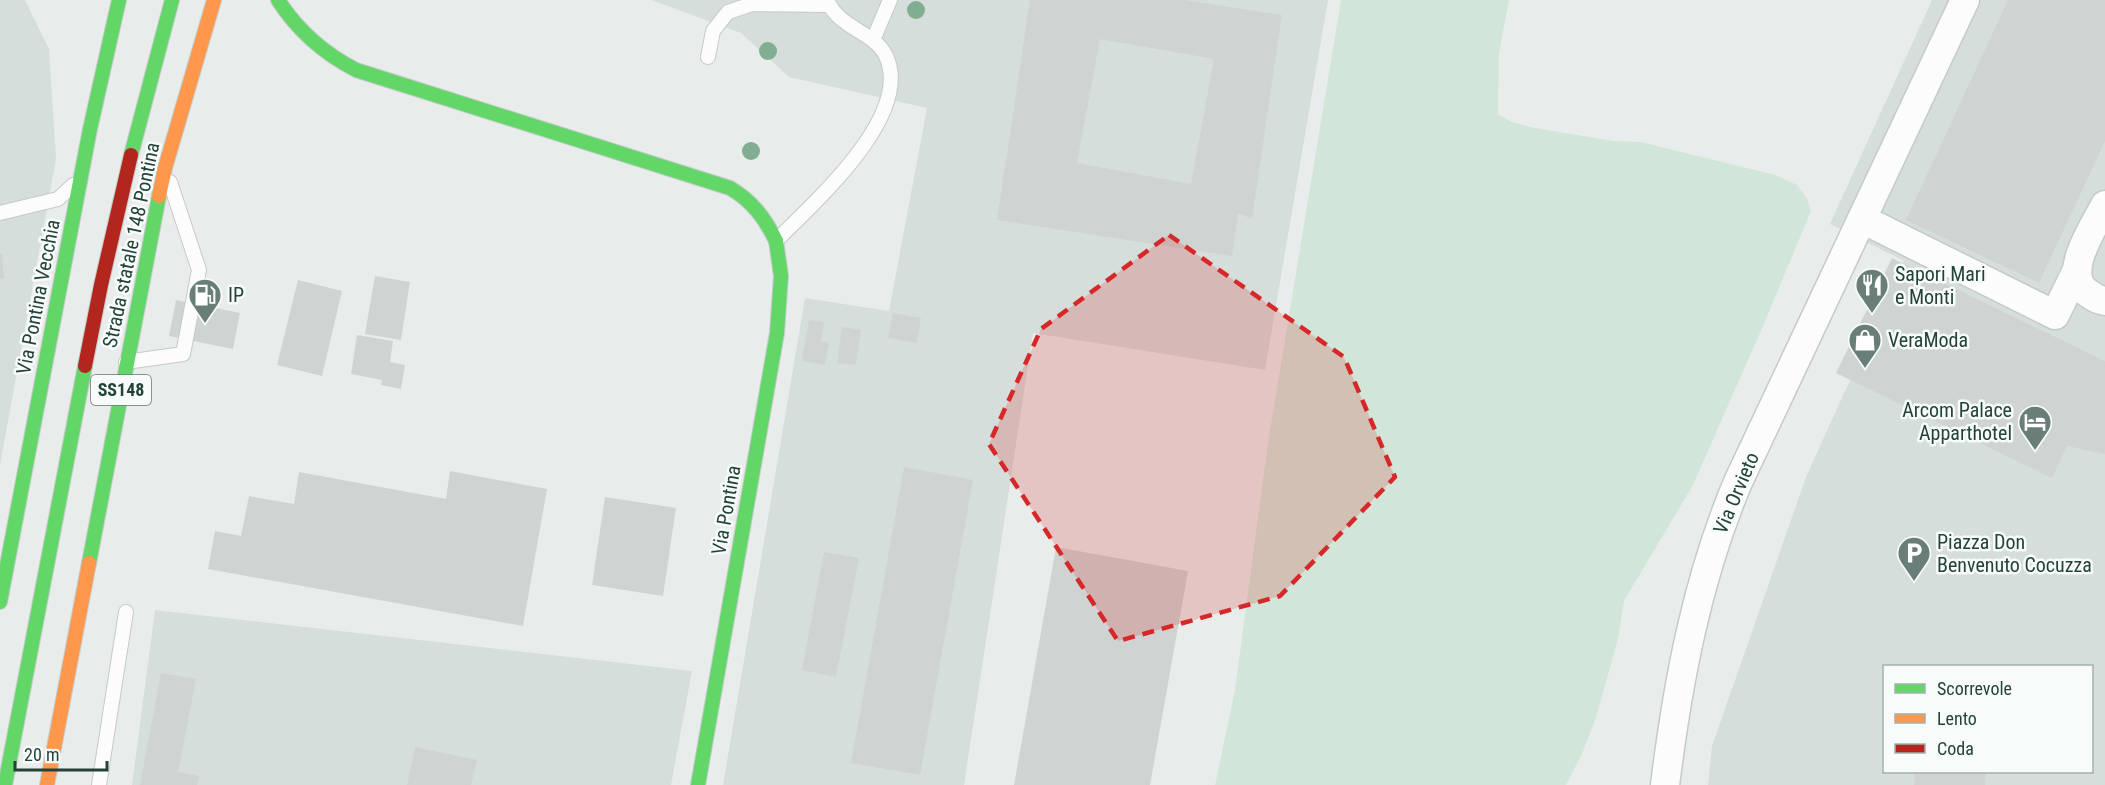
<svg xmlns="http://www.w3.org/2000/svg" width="2105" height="785" font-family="'Roboto Condensed',sans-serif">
	<rect width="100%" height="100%" fill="#e8edeb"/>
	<!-- built -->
	<g fill="#d6dedb" fill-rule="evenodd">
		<polygon points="0,0 25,0 49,49 56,159 0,465"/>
		<polygon points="651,0 1328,0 1265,370 1033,333 964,785 723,785 805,298 889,311 927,108 789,77 741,33"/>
		<path d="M1932,0H2105V785H1708L1712,746L1806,477L1904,261L1830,224ZM1884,666H2092V772H1884Z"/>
		<polygon points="155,610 692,671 671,785 132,785"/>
	</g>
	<!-- green -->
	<polygon fill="#d1e6d8" points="1341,0 1509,0 1499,53 1498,114 1512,122 1535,128 1613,141 1641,142 1775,175 1797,185 1807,198 1811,211 1763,326 1693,485 1624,601 1618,639 1596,718 1581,756 1566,785 1215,785 1235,690 1268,443"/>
	<!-- building -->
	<g fill="#cfd4d2" fill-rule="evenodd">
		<path d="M1030,0H1184L1282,15L1252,219L1238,213L1232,256L997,220ZM1100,39L1214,59L1191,184L1077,163Z"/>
		<polygon points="2008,0 2105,0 2105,141 2039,283 1906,220"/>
		<polygon points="0,254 2,254 4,279 0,279"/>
		<polygon points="1892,258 2105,361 2105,454 2067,446 2052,478 1836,373"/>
		<polygon points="375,276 410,282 401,340 365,334"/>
		<polygon points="298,280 342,291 322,376 277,365"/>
		<polygon points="176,300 240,313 233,349 169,336"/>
		<polygon points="893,313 921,318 917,343 888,338"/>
		<polygon points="809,320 824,322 821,341 829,342 825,365 802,361"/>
		<polygon points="842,327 861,330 856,365 837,363"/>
		<polygon points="357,335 393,341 390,362 405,365 401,389 381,385 382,380 351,374"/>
		<polygon points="904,467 973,480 920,775 851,763"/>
		<polygon points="450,471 547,489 523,626 208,569 215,531 241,536 249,496 294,504 299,472 446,499"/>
		<polygon points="605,497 676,508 663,596 592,585"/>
		<polygon points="1056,547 1188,571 1150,785 1014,785"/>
		<polygon points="824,552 859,558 836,677 802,670"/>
		<polygon points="161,673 196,679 178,772 199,776 197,785 140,785"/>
		<polygon points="415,747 477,760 471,785 407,785"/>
		<polygon points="1915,772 1986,772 1985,785 1914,785"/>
	</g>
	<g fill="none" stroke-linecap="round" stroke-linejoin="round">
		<defs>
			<g id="lane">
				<polyline points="873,40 890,0"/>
				<polyline points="708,57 713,31 728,12 752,4 829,5"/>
				<polyline points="0,213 58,199 73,185"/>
				<path d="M776,241C813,203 914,116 886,56C874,31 839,29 827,0"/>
				<polyline points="126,362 183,354 199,270 170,182"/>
				<polyline points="99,785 126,612"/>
			</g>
			<g id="street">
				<path d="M2105,205C2094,227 2060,275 2088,293C2093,297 2099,300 2105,301"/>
				<polyline points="1862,219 2055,315 2076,272"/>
				<path d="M1665,785C1678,681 1697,579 1738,482L1965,0"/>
			</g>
			<g id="fast">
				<path d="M278,0C298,31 323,53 356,70L730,188C752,201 765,218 776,241"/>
				<polyline points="131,155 172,0"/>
				<polyline points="89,563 159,196"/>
				<polyline points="0,602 90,129 119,0"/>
				<polyline points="5,785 85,366"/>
				<polyline points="698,785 777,333 781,276 776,241"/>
			</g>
			<g id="slow">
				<polyline points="159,196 165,168 214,0"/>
				<polyline points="47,785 89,563"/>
			</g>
			<polyline id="jam" points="85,366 101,285 131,155"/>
		</defs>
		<!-- lane casing -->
		<use href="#lane" stroke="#c5cac8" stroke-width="16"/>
		<!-- street casing -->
		<use href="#street" stroke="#c5cac8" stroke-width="31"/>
		<!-- fast casing -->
		<use href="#fast" stroke="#c3cbc8" stroke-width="16"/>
		<!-- slow casing -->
		<use href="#slow" stroke="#c3cbc8" stroke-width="16"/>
		<!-- jam casing -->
		<use href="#jam" stroke="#c3cbc8" stroke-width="16"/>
		<!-- lane -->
		<use href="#lane" stroke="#fcfcfc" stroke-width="14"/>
		<!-- street -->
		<use href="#street" stroke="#fcfcfc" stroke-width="28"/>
		<!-- fast -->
		<use href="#fast" stroke="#63d668" stroke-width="14"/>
		<!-- slow -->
		<use href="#slow" stroke="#ff974d" stroke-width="14"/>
		<!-- jam -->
		<use href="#jam" stroke="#b3261e" stroke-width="14"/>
	</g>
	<!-- trees -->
	<g fill="#81ae93">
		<circle cx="916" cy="10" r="9"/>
		<circle cx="768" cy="51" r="9"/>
		<circle cx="751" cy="151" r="9"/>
	</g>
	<!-- marked area -->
	<path fill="#d62828" fill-opacity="0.2" stroke="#d62828" stroke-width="4.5" stroke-dasharray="12 8" stroke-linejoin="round" d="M1169,235L1344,357L1395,477L1280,596L1118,641L989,444L1041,329Z"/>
	<!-- icons -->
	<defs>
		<symbol id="restaurant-pin" viewBox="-11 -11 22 30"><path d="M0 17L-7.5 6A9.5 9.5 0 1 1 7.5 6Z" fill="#697e78" stroke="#f7fbf9"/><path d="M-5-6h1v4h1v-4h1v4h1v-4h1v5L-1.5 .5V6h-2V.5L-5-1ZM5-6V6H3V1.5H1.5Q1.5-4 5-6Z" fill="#fff"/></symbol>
		<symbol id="fuel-pin" viewBox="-11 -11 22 30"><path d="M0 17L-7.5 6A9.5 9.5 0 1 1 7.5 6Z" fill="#697e78" stroke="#f7fbf9"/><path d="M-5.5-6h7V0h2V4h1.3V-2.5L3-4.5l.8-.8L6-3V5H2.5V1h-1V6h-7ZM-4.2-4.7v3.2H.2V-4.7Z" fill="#fff"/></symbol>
		<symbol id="shop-pin" viewBox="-11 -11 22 30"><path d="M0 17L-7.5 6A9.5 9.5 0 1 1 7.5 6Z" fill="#697e78" stroke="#f7fbf9"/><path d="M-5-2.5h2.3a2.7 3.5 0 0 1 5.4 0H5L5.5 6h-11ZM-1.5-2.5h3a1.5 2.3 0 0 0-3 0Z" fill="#fff"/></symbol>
		<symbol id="hotel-pin" viewBox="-11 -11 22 30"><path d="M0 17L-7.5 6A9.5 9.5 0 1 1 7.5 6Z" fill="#697e78" stroke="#f7fbf9"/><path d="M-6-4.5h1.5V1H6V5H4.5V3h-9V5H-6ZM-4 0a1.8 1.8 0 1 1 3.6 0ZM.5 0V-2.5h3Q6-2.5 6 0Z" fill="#fff"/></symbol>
		<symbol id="parking-pin" viewBox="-11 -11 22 30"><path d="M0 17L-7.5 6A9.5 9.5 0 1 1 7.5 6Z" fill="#697e78" stroke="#f7fbf9"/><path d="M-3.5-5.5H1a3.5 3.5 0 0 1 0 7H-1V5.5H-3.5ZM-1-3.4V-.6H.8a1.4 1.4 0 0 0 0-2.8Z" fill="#fff"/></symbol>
	</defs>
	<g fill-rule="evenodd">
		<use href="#restaurant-pin" x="1853" y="266" width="38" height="52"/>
		<use href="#fuel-pin" x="186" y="276" width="38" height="52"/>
		<use href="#shop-pin" x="1846" y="321" width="38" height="52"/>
		<use href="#hotel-pin" x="2016" y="403" width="38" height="52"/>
		<use href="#parking-pin" x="1895" y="534" width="38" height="52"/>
	</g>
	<g text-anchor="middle" stroke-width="5" stroke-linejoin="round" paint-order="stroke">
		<!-- shield labels -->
		<rect fill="#f7fbf9" stroke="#637a73" stroke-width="1.5" x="91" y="375" width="60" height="30" rx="4.5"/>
		<g font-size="18" font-weight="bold" fill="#24423a">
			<text x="121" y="396">SS148</text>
		</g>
		<!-- street labels -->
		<g font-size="20" fill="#24423a" stroke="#f7fbf9">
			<text transform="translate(131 245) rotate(-78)" y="7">Strada statale 148 Pontina</text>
			<text transform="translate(38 297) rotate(-79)" y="7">Via Pontina Vecchia</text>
			<text transform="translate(1736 493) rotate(-67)" y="7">Via Orvieto</text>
			<text transform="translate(726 510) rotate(-80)" y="7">Via Pontina</text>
		</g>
		<!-- poi labels -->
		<g font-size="20" fill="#24423a" stroke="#f7fbf9" text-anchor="start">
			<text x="1895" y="281">Sapori Mari<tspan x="1895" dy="23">e Monti</tspan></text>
			<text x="228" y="302">IP</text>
			<text x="1888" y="347">VeraModa</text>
			<text x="2012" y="417" text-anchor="end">Arcom Palace<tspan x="2012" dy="23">Apparthotel</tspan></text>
			<text x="1937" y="549">Piazza Don<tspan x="1937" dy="23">Benvenuto Cocuzza</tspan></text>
		</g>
	</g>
	<!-- legend -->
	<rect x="1883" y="665" width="210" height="108" fill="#f7fbf9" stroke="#a3b1ad" stroke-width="1.5"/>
	<rect x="1895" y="684" width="30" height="9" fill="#63d668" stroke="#a3b1ad" stroke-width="1.5"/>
	<text x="1937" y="695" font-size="18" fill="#24423a">Scorrevole</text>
	<rect x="1895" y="714" width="30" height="9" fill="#ff974d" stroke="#a3b1ad" stroke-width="1.5"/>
	<text x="1937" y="725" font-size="18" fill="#24423a">Lento</text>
	<rect x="1895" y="744" width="30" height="9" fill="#b3261e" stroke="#a3b1ad" stroke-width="1.5"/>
	<text x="1937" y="755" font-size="18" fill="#24423a">Coda</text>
	<!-- scale -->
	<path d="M15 761v9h92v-9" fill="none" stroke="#24423a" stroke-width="3"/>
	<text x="24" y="761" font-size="18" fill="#24423a" stroke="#f7fbf9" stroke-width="4.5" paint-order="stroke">20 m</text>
</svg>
